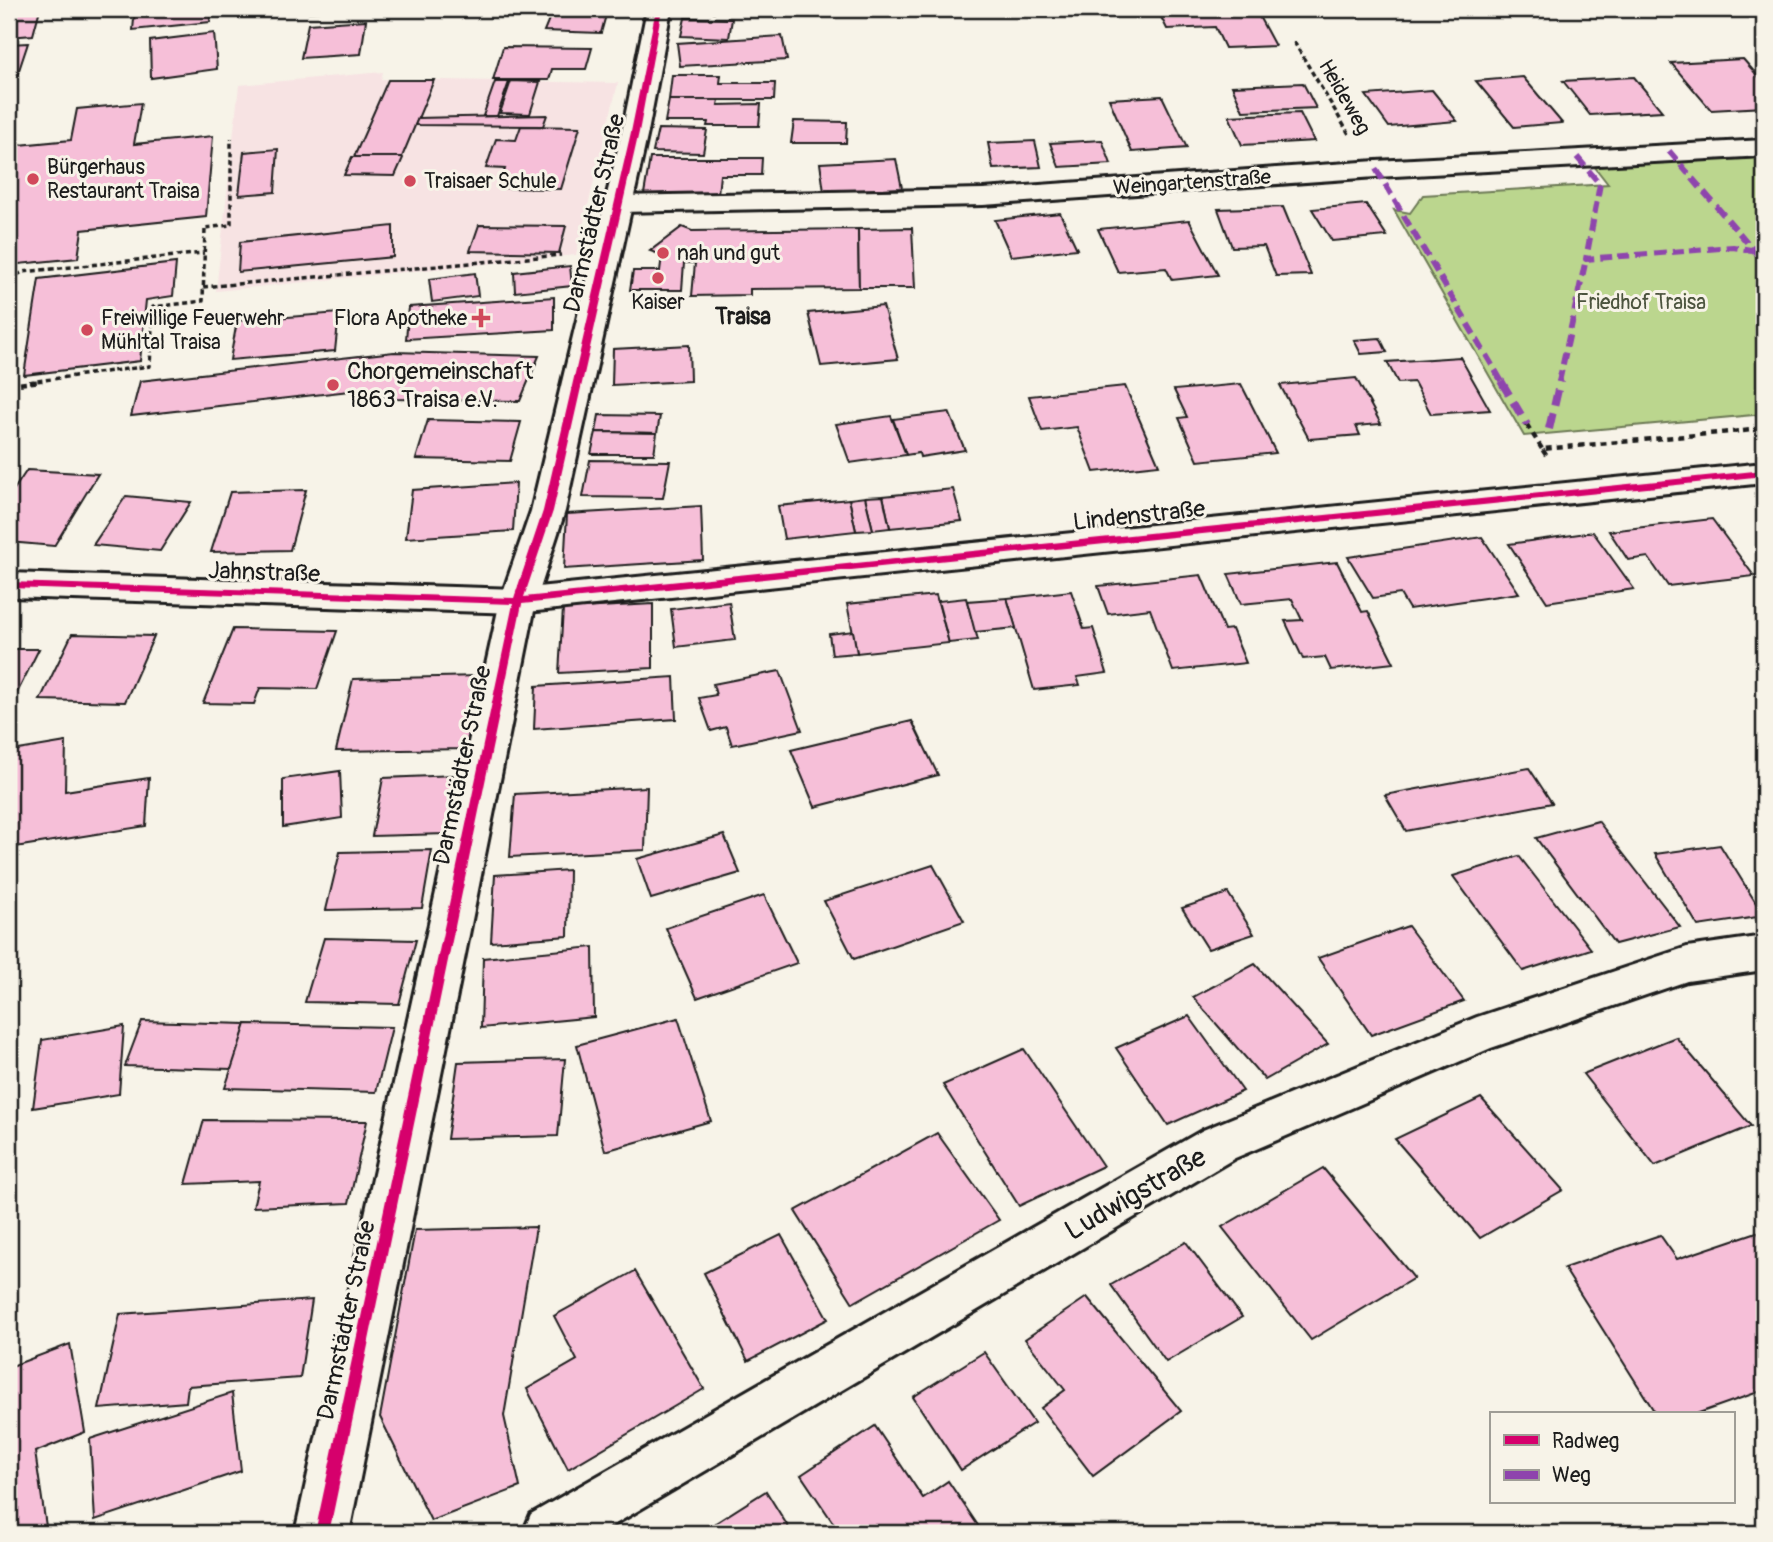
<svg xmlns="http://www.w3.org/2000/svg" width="1773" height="1542" font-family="Pangolin,sans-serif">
	<rect width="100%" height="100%" fill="#f7f3e8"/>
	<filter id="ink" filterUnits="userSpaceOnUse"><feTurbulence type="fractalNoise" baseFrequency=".0143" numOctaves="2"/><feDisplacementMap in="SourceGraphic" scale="14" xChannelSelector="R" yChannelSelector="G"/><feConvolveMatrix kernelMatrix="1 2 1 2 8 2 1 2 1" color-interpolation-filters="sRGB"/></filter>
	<g filter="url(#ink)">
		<!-- built -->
		<polygon fill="#f7e3e3" points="383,72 381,79 618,83 576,255 216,291 239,85"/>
		<!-- green -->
		<polygon fill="#bbd68e" stroke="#6c7955" stroke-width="2" points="1764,156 1764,414 1524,436 1394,210 1410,213 1423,195 1608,184 1594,166"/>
		<!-- building -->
		<g fill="#f6bfd8" stroke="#1c1c1c" stroke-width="2">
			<polygon points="40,9 33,35 9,37 9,10"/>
			<polygon points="135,9 211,9 210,22 133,30"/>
			<polygon points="300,9 370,9 299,12"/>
			<rect x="686" y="9" width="53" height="3"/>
			<polygon points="1157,9 1255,9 1275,46 1225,48 1215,27 1167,29"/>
			<polygon points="1517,9 1570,9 1571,10 1520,12"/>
			<polygon points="551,14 606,15 601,33 544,31"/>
			<polygon points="685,18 732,19 729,38 681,36"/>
			<polygon points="366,20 361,54 301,58 308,24"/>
			<polygon points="214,33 217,69 151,78 150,41"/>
			<polygon points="782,36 787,60 680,66 677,43"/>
			<polygon points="28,43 17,76 9,77 9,44"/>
			<polygon points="503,47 592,48 586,69 552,69 549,80 493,80"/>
			<polygon points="1743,59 1764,83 1764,107 1711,110 1671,63"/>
			<polygon points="672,75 721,75 720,83 775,83 774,100 669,100"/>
			<polygon points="1523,77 1562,123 1514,127 1476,81"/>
			<polygon points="1634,77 1662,111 1590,115 1563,81"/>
			<polygon points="388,80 434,80 402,157 354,157"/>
			<polygon points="511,81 540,82 530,114 500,113"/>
			<polygon points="495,82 509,82 497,116 483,116"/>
			<polygon points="1303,83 1316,108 1243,111 1232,86"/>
			<polygon points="1432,90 1457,121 1389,127 1366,95"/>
			<polygon points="1162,96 1187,148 1132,152 1109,99"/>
			<polygon points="669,100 719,100 718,105 761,104 759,126 707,126 708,122 665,122"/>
			<polygon points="141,103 134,144 213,136 206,217 82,230 78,258 9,265 9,253 17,217 9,218 9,146 71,140 77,109"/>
			<polygon points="1300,113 1314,141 1242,145 1229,116"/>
			<polygon points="547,115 543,126 415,125 418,118"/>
			<polygon points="794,121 847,122 846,143 791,143"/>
			<polygon points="521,126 580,127 561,189 499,188 505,169 486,168 496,139 516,140"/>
			<polygon points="658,129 707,130 703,153 653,152"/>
			<polygon points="1102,140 1111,164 1059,167 1050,143"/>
			<polygon points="1035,141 1041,167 993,169 988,143"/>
			<polygon points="278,149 275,192 239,195 244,152"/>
			<polygon points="352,157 402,157 403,158 395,176 344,175"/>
			<polygon points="650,158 762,158 761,175 720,175 718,194 644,194"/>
			<polygon points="896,159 902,188 824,192 820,163"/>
			<polygon points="1366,204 1387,236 1332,241 1312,209"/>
			<polygon points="1283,207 1311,275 1276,276 1264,246 1232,247 1218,209"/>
			<polygon points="1060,213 1077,249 1011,256 995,220"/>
			<polygon points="1189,220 1218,275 1172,280 1166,268 1118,272 1098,229"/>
			<polygon points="479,225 566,226 559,253 470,251"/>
			<polygon points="393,226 393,257 238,272 240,242"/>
			<polygon points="682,227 692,231 858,229 859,288 750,289 750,295 692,296 695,263 684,263 682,290 630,290 633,271 660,271 662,255 650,251"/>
			<polygon points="912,228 915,288 859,288 858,229"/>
			<polygon points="176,263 173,296 146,300 140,361 24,375 39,279"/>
			<polygon points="570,266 572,286 515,292 514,272"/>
			<polygon points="475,273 478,296 432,302 429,279"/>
			<polygon points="554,297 554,330 406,339 409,307"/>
			<polygon points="883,306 898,359 821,366 808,313"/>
			<polygon points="339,313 335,351 230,360 237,321"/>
			<polygon points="1380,338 1387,352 1361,354 1354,340"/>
			<polygon points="689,345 690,381 612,385 613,349"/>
			<polygon points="394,352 539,356 520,401 393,399 367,389 131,416 140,381"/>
			<polygon points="1460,357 1490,410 1431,414 1414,382 1398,383 1387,362"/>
			<polygon points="1356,378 1381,424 1356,426 1360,435 1309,439 1280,385"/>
			<polygon points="1241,384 1276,453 1198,461 1179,418 1187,417 1174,390"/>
			<polygon points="1125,386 1159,465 1094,472 1077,427 1042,431 1029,396"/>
			<polygon points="949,412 965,450 920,457 919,453 906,455 893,419"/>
			<polygon points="599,415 660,416 657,433 596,432"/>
			<polygon points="891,416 906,455 850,463 836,424"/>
			<polygon points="428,420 521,422 510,461 416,459"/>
			<polygon points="596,432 657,433 654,454 591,454"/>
			<polygon points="590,460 670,461 663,498 583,497"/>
			<polygon points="27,470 98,474 54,546 9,542 9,497"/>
			<polygon points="516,483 513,531 406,538 412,490"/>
			<polygon points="953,489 962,521 890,528 883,496"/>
			<polygon points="306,490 290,550 211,552 230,492"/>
			<polygon points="126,496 191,502 160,551 93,545"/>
			<polygon points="883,496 890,528 873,530 865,497"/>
			<polygon points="865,497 873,530 856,531 849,499"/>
			<polygon points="849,499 856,531 784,539 778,506"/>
			<polygon points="701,506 703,560 564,569 567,514"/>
			<polygon points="1712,519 1754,576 1668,586 1648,557 1628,560 1609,531"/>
			<polygon points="1593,532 1634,589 1547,602 1509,544"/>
			<polygon points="1482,537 1519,593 1409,609 1400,594 1373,598 1348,557"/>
			<polygon points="1337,562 1362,612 1368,611 1394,663 1331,670 1325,657 1303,659 1285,621 1302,620 1292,599 1241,604 1228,574"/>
			<polygon points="1201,575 1224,630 1232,629 1246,663 1173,671 1150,609 1108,614 1098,586"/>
			<polygon points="1071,591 1084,629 1093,628 1107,673 1077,677 1080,685 1034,690 1007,598"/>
			<polygon points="936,595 949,643 857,653 847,604"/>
			<polygon points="966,598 978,640 949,643 938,601"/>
			<polygon points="1007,598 1016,628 975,632 967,601"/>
			<polygon points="729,602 735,640 676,647 671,609"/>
			<polygon points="653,604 653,668 559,673 563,609"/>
			<polygon points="233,629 337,631 317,689 260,688 254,704 203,703"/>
			<polygon points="853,631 857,653 832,655 829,634"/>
			<polygon points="72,634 154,636 125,702 40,700"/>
			<polygon points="9,649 39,649 12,703 9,703"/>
			<polygon points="780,671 802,730 732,745 726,727 711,731 699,698 716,695 713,684"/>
			<polygon points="479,676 467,749 336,751 353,679"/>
			<polygon points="674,677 676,719 534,729 536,686"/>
			<polygon points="912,721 938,775 815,807 791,750"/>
			<polygon points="66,742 65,791 149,778 146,826 9,848 9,776 12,751"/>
			<polygon points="1529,768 1552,803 1406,831 1385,795"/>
			<polygon points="340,771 342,818 283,827 283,779"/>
			<polygon points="456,775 447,834 372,836 383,778"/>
			<polygon points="647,787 645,850 510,857 515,794"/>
			<polygon points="1598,821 1680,927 1615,944 1536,838"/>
			<polygon points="724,835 740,873 651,899 637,859"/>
			<polygon points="1720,845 1764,916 1698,926 1655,854"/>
			<polygon points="432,850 422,908 326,910 340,852"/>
			<polygon points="1519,856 1591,949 1523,971 1453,876"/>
			<polygon points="933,865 964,921 854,959 824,901"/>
			<polygon points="569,870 568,936 491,942 495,875"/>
			<polygon points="1228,893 1254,934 1208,949 1182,908"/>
			<polygon points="764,895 797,963 697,998 666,928"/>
			<polygon points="1408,926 1464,1001 1371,1035 1318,958"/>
			<polygon points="324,938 416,940 399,1004 305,1002"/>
			<polygon points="593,947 594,1017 481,1028 483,958"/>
			<polygon points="1255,964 1328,1044 1265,1080 1193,997"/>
			<polygon points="1189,1016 1243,1091 1168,1125 1116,1048"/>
			<polygon points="678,1018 711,1121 605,1151 577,1045"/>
			<polygon points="142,1021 246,1024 232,1069 125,1066"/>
			<polygon points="246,1024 392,1027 376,1092 225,1088"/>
			<polygon points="124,1026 119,1094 33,1108 42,1040"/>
			<polygon points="1676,1037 1751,1126 1655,1166 1583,1074"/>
			<polygon points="1024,1049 1103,1166 1019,1206 943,1085"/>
			<polygon points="565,1059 558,1136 447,1139 458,1062"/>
			<polygon points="1481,1098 1563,1190 1480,1238 1395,1139"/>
			<polygon points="204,1120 367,1121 349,1203 253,1207 259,1181 186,1184"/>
			<polygon points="937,1133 999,1220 853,1303 795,1211"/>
			<polygon points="1323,1168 1414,1278 1311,1340 1222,1227"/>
			<polygon points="536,1227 504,1416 520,1487 431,1521 380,1417 415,1230"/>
			<polygon points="1757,1232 1764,1242 1764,1390 1696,1414 1656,1414 1564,1268 1660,1235 1677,1259"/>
			<polygon points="781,1235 828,1319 748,1361 704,1273"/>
			<polygon points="1186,1242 1242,1317 1166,1362 1111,1285"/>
			<polygon points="635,1271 704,1389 568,1469 527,1389 577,1360 554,1316"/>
			<polygon points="1087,1297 1181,1411 1093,1476 1041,1408 1065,1390 1025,1339"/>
			<polygon points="312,1300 300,1378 188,1386 186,1402 99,1409 120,1314"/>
			<polygon points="70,1344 85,1432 35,1452 47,1533 9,1533 9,1367"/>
			<polygon points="984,1352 1034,1423 961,1470 913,1397"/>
			<polygon points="232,1393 241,1471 95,1520 90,1439"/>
			<polygon points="875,1426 923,1498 948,1481 983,1533 840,1533 801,1475"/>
			<polygon points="766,1491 792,1533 700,1533"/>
		</g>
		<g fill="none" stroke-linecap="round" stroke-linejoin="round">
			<defs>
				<g id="street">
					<polygon points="1764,140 1764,156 1376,177 983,205 618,212 608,210 604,204 608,198 618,196 983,189 1376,161"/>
					<polygon points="1764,463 1764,483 518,613 9,597 9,573 518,589"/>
					<polygon points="1764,936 1764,970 1687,981 1491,1048 1235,1158 600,1533 523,1533 531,1514 1203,1130 1477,1017 1687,947"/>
				</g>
				<polygon id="secondary" points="647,9 671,9 648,132 565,511 536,601 349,1533 295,1533 500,601 531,511 622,132"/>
			</defs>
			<!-- street casing -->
			<use href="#street" stroke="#1c1c1c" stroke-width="6"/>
			<!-- secondary casing -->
			<use href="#secondary" stroke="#1c1c1c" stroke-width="6"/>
			<!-- path-far1 -->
			<g stroke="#1c1c1c" stroke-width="3.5" stroke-dasharray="5 3.5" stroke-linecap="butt">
				<polyline points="1294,42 1349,134"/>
				<polyline points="9,279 23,272 204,253"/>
				<polyline points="203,287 561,255"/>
				<polyline points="29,382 150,366 153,307 203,301 205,228 231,225 231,138"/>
			</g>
			<!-- path -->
			<g stroke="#1c1c1c" stroke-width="4.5" stroke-dasharray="6 5" stroke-linecap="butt">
				<polyline points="9,385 42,381"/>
				<polyline points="1527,425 1542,449"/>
				<polyline points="1546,455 1542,449 1764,429"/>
			</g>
			<!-- street -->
			<use href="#street" fill="#f7f3e8" fill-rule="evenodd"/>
			<!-- secondary -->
			<use href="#secondary" fill="#f7f3e8" fill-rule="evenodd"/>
			<!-- quiet-far1 -->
			<g stroke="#8e44ad" stroke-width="6" stroke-dasharray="12 6" stroke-linecap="butt">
				<polyline points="1669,151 1764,262"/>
				<polyline points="1577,157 1600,184 1586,259 1733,247 1764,252"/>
				<polyline points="1376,169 1502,382"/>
				<polyline points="1559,382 1586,259"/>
			</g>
			<!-- quiet -->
			<g stroke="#8e44ad" stroke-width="8" stroke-dasharray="16 8" stroke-linecap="butt">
				<polyline points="1501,381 1527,425"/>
				<polyline points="1549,429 1560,381"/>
			</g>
			<defs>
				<polygon id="cycleway" points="656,9 662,9 639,132 553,511 524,597 1764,470 1764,476 522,604 329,1533 315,1533 513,604 9,588 9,582 514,598 543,511 631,132"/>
			</defs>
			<!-- cycleway casing -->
			<use href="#cycleway" stroke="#f7f3e8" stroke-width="5"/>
			<!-- cycleway -->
			<use href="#cycleway" fill="#d6006c" fill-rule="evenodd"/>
		</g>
	</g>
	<!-- markers -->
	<g fill="#d1495b" stroke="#f7f3e8" stroke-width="2.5">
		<circle cx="33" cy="179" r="7"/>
		<circle cx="410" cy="181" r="7"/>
		<circle cx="663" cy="253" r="7"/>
		<circle cx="658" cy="278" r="7"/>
		<path d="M477.5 307.5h7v7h7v7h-7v7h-7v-7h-7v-7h7z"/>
		<circle cx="87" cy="330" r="7"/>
		<circle cx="333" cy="385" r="7"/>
	</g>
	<g text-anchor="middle" stroke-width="6" stroke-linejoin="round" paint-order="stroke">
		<!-- far-street labels -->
		<g font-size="21" fill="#1c1c1c" stroke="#f7f3e8">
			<text transform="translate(1345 97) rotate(60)" y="7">Heideweg</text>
			<text transform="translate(1192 182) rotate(-4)" y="7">Weingartenstraße</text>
		</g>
		<!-- far-poi labels -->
		<g font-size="21" fill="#1c1c1c" stroke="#f7f3e8" text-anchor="start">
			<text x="47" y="174">Bürgerhaus<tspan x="47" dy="24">Restaurant Traisa</tspan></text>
			<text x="424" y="188">Traisaer Schule</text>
			<text x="677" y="260">nah und gut</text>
			<text x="658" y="309" text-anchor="middle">Kaiser</text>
			<text x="101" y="325">Freiwillige Feuerwehr<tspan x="101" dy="24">Mühltal Traisa</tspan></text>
			<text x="467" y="325" text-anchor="end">Flora Apotheke</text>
		</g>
		<!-- far-park labels -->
		<g font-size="21" fill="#4c543e" stroke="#f7f3e8">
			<text x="1641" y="309">Friedhof Traisa</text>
		</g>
		<!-- far-quarter labels -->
		<g font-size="23" font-weight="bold" fill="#1c1c1c" stroke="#f7f3e8">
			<text x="743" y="324">Traisa</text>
		</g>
		<!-- street labels -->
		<g font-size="24" fill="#1c1c1c" stroke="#f7f3e8">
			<text transform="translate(594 213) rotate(-77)" y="8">Darmstädter Straße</text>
			<text transform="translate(1139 515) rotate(-6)" y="8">Lindenstraße</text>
			<text transform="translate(264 572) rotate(2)" y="8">Jahnstraße</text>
			<text transform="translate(462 765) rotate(-78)" y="8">Darmstädter Straße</text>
			<text transform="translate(346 1320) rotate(-78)" y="8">Darmstädter Straße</text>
		</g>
		<!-- poi labels -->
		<g font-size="24" fill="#1c1c1c" stroke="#f7f3e8" text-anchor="start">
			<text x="347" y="379">Chorgemeinschaft<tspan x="347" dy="28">1863 Traisa e.V.</tspan></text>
		</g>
		<!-- near-street labels -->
		<g font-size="28" fill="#1c1c1c" stroke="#f7f3e8">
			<text transform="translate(1135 1193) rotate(-30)" y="10">Ludwigstraße</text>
		</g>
	</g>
	<!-- margin -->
	<rect width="1773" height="1542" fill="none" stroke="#f7f3e8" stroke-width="35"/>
	<rect x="18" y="18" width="1738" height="1507" fill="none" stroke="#1c1c1c" stroke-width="2.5" filter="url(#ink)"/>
	<!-- legend -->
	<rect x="1490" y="1412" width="245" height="91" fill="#f7f3e8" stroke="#9f9d96" stroke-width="2"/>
	<rect x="1504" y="1435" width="35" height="10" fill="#d6006c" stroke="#9f9d96" stroke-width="2"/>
	<text x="1552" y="1448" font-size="21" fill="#1c1c1c">Radweg</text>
	<rect x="1504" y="1470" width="35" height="10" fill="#8e44ad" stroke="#9f9d96" stroke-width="2"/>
	<text x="1552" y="1482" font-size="21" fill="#1c1c1c">Weg</text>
</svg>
